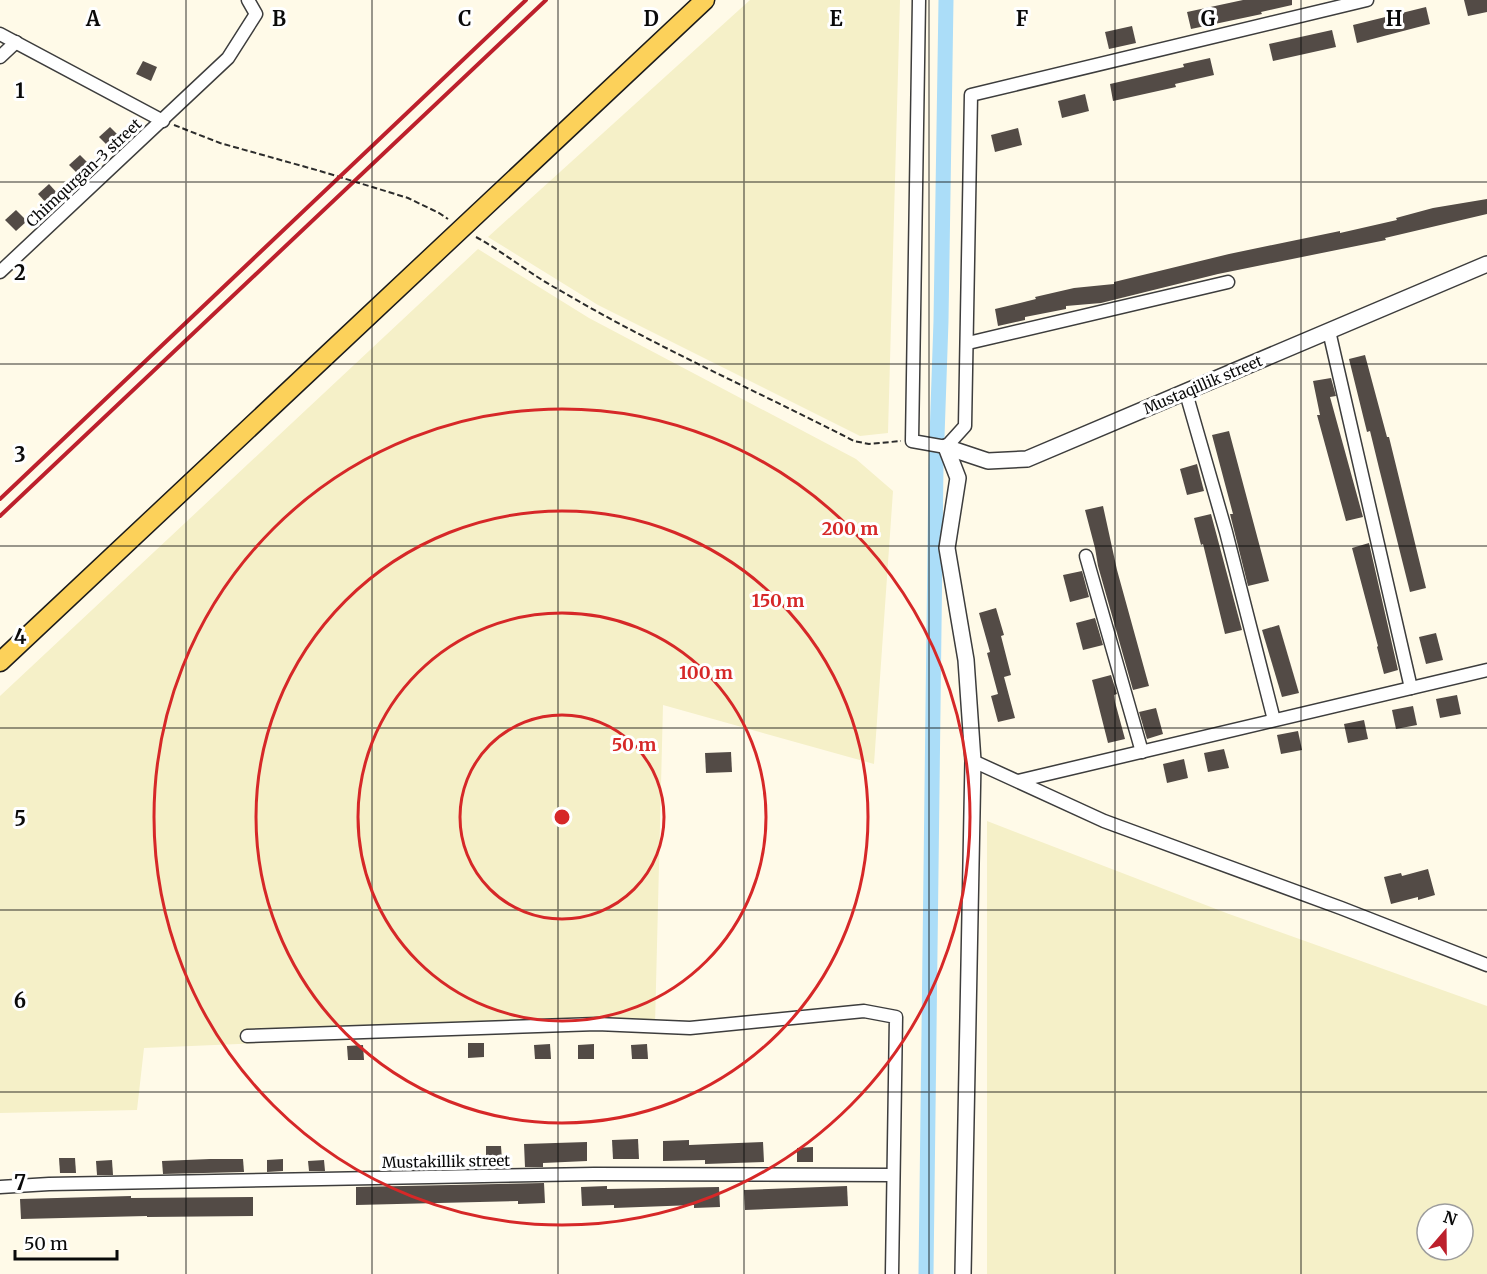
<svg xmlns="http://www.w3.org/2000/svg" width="1487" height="1274" font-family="Merriweather,serif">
	<rect width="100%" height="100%" fill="#fffae8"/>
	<!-- farmland -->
	<g fill="#f5f0c8" fill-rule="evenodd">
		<polygon points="750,0 900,0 888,433 860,436 598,305 488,237"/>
		<polygon points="478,249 589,318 856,459 893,491 874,764 663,705 655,1026 144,1048 137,1110 0,1113 0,696"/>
		<path d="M987,821L1229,914L1487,1006V1274H987ZM1427,1214H1463V1250H1427Z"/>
	</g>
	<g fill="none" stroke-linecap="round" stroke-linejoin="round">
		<!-- canal -->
		<polyline stroke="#abddf8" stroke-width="15" points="926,1274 936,466 941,321 946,0"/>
	</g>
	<!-- building -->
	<g fill="#534b46">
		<polygon points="1243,0 1292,0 1292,5 1261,12 1262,14 1191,29 1187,12"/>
		<polygon points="1464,0 1487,0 1487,12 1468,16"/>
		<polygon points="1426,7 1430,24 1357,43 1353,25"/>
		<polygon points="1132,26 1136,43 1109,49 1105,32"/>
		<polygon points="1332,30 1336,47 1273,61 1269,44"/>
		<polygon points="1210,58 1214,75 1175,84 1176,87 1113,101 1110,84 1184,67 1183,64"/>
		<polygon points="143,61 157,67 151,81 136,74"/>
		<polygon points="1085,94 1089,111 1062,118 1058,101"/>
		<polygon points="110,127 121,138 110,148 99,137"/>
		<polygon points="1018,128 1022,145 995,152 991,135"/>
		<polygon points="80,155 91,166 80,176 69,165"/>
		<polygon points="49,184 59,195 49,206 38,194"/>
		<polygon points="1487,199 1487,214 1385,238 1386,240 1218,274 1101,303 1066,306 1066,309 1025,317 1025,320 998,326 995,309 1036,299 1035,297 1074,288 1114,284 1114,282 1229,254 1340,231 1340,233 1397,220 1396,218 1433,208"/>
		<polygon points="16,210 27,221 16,231 5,220"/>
		<polygon points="1365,355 1387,437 1389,437 1426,588 1410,592 1379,468 1370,431 1367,432 1349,359"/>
		<polygon points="1331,378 1336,396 1330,397 1363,517 1346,521 1317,415 1320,415 1313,381"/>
		<polygon points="1229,431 1269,581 1248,586 1230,514 1233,514 1212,435"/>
		<polygon points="1197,464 1204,491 1187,495 1180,469"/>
		<polygon points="1103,506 1117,570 1149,686 1133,690 1098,566 1095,548 1085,510"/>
		<polygon points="1211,514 1242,630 1225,634 1203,544 1201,545 1194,518"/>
		<polygon points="1369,543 1398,670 1384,674 1377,647 1378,646 1352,548"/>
		<polygon points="1082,571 1089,597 1070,602 1063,575"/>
		<polygon points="996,608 1004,635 1001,636 1011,675 1004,677 1015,718 998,722 991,696 998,694 987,653 990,652 979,613"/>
		<polygon points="1095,618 1103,645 1083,650 1076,623"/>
		<polygon points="1279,625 1299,693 1282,697 1262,630"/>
		<polygon points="1436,633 1443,660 1426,664 1419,637"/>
		<polygon points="1111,675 1117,694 1114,695 1115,702 1125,739 1108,743 1092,680"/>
		<polygon points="1457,695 1461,714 1440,718 1436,699"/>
		<polygon points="1413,706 1417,725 1396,729 1392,710"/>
		<polygon points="1156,708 1163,734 1147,739 1139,712"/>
		<polygon points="1364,720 1368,739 1348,743 1344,724"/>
		<polygon points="1298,731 1302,750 1281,754 1277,735"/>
		<polygon points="1224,749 1229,768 1208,772 1204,753"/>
		<polygon points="731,752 732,772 706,773 705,753"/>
		<polygon points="1184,759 1188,778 1167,783 1163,764"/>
		<polygon points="1428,869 1435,895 1418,900 1418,897 1391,904 1384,877 1401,873 1402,876"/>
		<polygon points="468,1043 484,1043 484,1057 468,1058"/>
		<polygon points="550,1044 551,1059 535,1059 534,1045"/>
		<polygon points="594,1044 594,1059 578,1059 578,1045"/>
		<polygon points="647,1044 648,1059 632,1059 631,1045"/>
		<polygon points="363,1045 364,1060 348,1060 347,1046"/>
		<polygon points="638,1139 639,1159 613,1159 612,1140"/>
		<polygon points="689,1140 689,1145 763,1142 764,1162 705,1164 705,1160 663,1161 663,1141"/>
		<polygon points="587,1142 587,1161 543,1163 543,1167 525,1167 524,1144"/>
		<polygon points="486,1146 501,1146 502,1160 486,1161"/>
		<polygon points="813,1147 813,1162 797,1162 797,1148"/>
		<polygon points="59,1158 75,1158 76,1173 60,1173"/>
		<polygon points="210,1159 243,1159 244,1172 163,1174 162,1161"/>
		<polygon points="283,1159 283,1171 267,1172 267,1160"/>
		<polygon points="112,1160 113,1175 97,1175 96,1161"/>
		<polygon points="324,1160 325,1171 309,1171 308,1161"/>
		<polygon points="544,1183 545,1203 518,1204 518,1201 356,1205 356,1187"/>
		<polygon points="607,1186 607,1189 719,1187 720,1207 694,1208 694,1205 614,1208 614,1205 582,1206 581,1187"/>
		<polygon points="847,1186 848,1206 745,1210 744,1190"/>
		<polygon points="131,1196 131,1198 253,1197 253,1216 147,1217 147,1216 21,1219 20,1199"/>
	</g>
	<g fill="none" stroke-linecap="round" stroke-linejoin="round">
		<defs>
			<g id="minor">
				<polyline points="919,0 912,441 946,447 965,426 971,95 1367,0"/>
				<polyline points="0,34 163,121"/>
				<polyline points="0,57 16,42"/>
				<polyline points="0,272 228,58 256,14 248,0"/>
				<polyline points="1329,331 1411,688"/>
				<polyline points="968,343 1228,282"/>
				<polyline points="1186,393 1226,532 1274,720"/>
				<polyline points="1086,556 1142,752"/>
				<polyline points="973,761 1104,821 1341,908 1487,965"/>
				<polyline points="1018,781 1487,670"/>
				<polyline points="247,1036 597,1024 690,1028 864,1011 896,1017 892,1274"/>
				<polyline points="0,1187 49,1184 594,1174 893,1175"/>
			</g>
			<g id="tertiary">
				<polyline points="946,447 958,478 947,548 966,660 973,761 963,1274"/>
				<polyline points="946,447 988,461 1027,459 1487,264"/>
			</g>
			<polyline id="primary" points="0,662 705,0"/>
		</defs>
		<!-- minor casing -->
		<use href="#minor" stroke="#3d3d3d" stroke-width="15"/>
		<!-- tertiary casing -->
		<use href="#tertiary" stroke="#3d3d3d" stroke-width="18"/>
		<!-- primary casing -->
		<use href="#primary" stroke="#1b1b1b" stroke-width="21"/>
		<!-- path -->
		<g stroke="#2c2c2c" stroke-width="2" stroke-dasharray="6 3" stroke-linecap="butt">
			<polyline points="174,125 220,143 320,171 408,198 439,213 448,219"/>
			<path d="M476,237C505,253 531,275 561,291C656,347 757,391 854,441L869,444L901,441"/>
		</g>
		<!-- minor -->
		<use href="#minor" stroke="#fff" stroke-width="12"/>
		<!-- tertiary -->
		<use href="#tertiary" stroke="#fff" stroke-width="15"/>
		<!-- primary -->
		<use href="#primary" stroke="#fcd15a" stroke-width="18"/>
		<!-- rail -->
		<g stroke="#bd202c" stroke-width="4">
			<polyline points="0,499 526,0"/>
			<polyline points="0,516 546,0"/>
		</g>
	</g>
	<!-- grid -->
	<path fill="none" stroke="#0a0a0a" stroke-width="1.5" stroke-opacity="0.55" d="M186,0V1274M372,0V1274M558,0V1274M744,0V1274M929,0V1274M1115,0V1274M1301,0V1274M0,182H1487M0,364H1487M0,546H1487M0,728H1487M0,910H1487M0,1092H1487"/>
	<!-- distance rings -->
	<g fill="none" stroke="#d62828" stroke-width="3">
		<circle cx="562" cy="817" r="102"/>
		<circle cx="562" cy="817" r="204"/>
		<circle cx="562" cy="817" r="306"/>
		<circle cx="562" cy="817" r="408"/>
	</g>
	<g text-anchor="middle" stroke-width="6" stroke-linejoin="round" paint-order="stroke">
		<!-- street labels -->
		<g font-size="15" fill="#0a0a0a" stroke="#fff">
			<text transform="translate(84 173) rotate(-43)" y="5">Chimqurgan-3 street</text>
			<text transform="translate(1203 385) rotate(-23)" y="5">Mustaqillik street</text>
			<text transform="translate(446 1162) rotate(-1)" y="5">Mustakillik street</text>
		</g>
	</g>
	<g font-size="20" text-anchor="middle" font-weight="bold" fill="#0a0a0a" stroke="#fff" stroke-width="6" stroke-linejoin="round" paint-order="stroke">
		<text x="93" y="26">A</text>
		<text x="279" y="26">B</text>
		<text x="465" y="26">C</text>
		<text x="651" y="26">D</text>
		<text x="836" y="26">E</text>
		<text x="1022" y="26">F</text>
		<text x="1208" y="26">G</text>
		<text x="1394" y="26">H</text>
		<text x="20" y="98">1</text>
		<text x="20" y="280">2</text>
		<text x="20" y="462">3</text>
		<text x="20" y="644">4</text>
		<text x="20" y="826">5</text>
		<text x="20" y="1008">6</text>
		<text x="20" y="1190">7</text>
	</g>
	<circle cx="562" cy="817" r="9" fill="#d62828" stroke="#fff" stroke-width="3"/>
	<g font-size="18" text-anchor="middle" font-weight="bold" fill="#d62828" stroke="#fff" stroke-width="6" stroke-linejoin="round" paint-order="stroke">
		<text x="850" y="535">200 m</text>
		<text x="778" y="607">150 m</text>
		<text x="706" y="679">100 m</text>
		<text x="634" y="751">50 m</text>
	</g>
	<!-- north arrow -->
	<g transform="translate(1445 1232) rotate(20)"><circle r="28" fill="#ffffff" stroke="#9d9d9d" stroke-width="1.5"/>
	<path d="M0-4.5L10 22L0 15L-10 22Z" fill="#bd202c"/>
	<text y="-9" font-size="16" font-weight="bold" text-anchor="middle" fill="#0a0a0a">N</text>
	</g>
	<!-- scale -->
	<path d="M15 1250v9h102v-9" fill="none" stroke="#0a0a0a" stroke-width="3"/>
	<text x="24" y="1250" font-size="18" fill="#0a0a0a" stroke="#ffffff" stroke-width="4.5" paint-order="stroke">50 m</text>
</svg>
